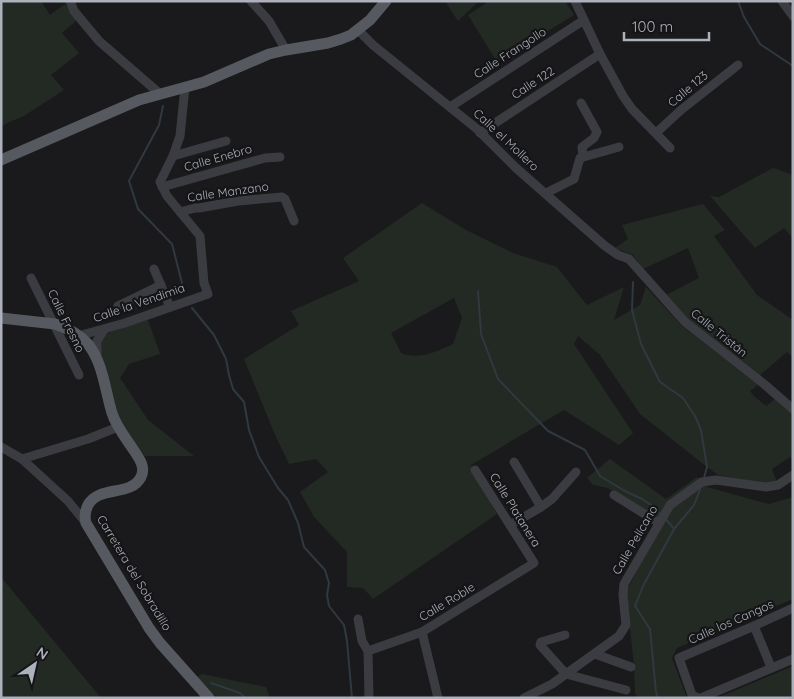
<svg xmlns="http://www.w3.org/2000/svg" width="794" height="699" font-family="Quicksand,sans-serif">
	<rect width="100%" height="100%" fill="#1a1a1c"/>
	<!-- grass -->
	<g fill="#222a23" fill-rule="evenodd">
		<polygon points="1,1 41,1 50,15 65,4 78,19 62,33 79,53 51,75 64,90 24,116 7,123 1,127"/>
		<polygon points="445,1 479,1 458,21"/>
		<polygon points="489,1 565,1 574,15 497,62 468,15"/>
		<polygon points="773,168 793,175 793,238 784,228 755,248 710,196 719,197"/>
		<path d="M422,203L466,230L513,253L557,267L587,305L624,287L614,320L640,305L646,287L681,325L758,385L750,391L755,397L766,406L775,399L793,414V459L790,457L772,469L777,482L765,484L718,475L707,467L640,414L600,355L578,336L574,344L633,433L619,445L564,410L471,465L497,514L373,599L363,588L347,587V552L314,517L300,492L328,472L316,459L289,464L275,435L244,359L299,325L291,311L359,281L343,258ZM454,298L462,318L453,344C436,352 419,360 401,353L391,333Z"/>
		<polygon points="703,204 725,230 714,236 757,295 793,320 793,357 787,352 758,377 689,322 664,296 699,278 688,248 643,269 633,255 615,248 628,239 622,225"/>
		<polygon points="148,320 160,354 129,364 120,378 148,420 194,456 145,456 121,424 106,380 101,352 102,341 109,332"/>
		<polygon points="610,459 666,499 697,477 707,487 769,504 793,497 793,599 677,648 672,658 687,698 638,698 635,693 634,666 626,592 661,523 608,488 593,485 587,478"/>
		<polygon points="1,577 101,698 1,698"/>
		<polygon points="793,666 793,698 717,698"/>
		<polygon points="202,674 266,687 270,698 217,698 197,677"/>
	</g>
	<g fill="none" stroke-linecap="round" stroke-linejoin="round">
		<!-- stream -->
		<g stroke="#303840" stroke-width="2">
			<polyline points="738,1 744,17 760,44 793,66"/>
			<polyline points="163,106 159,125 129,181 138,209 172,244 183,287"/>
			<polyline points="633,282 632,310 641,344 660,382 683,398 695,416 701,430 707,467 704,478"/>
			<polyline points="478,291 481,334 498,379 548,431 585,450 600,476 625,491 642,499 657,509 660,515"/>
			<polyline points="192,308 214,335 226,359 229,375 233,389 244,402 249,430 259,457 278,488 288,500 298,523 304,547 325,570 329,583 327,595 329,606 344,625 347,641 352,698"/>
			<polyline points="674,529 694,505 701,487"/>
			<polyline points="211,683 240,693 245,698"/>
			<polyline points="658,698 656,692 650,629 635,606 643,586 674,529 665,518"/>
		</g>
		<!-- minor -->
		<g stroke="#3b3c41" stroke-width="9">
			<polyline points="70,1 74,11 99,41 159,93"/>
			<polyline points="251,1 269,21 286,50"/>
			<polyline points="575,1 600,54 623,96 632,109 670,148"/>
			<polyline points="782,1 793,16"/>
			<polyline points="358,30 373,45 477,129 516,168 605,246 618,255 629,259 685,322 764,384 793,409"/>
			<polyline points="581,103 597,132 594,138 582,147 583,157"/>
			<polyline points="450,107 584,20"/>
			<polyline points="480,133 600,54"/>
			<polyline points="656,133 681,110 738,65"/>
			<polyline points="173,156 226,141"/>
			<polyline points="162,187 265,158 280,157"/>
			<polyline points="546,193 574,179 580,158 619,147"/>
			<polyline points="180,212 195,208 199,208 238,201 282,197 285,199 294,221"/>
			<polyline points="154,269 170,307"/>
			<polyline points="31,278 79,375"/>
			<polyline points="118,306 161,285"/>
			<polyline points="78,336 125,323 208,294 204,283 200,236 167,196 160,182 173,156 180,136 185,87"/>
			<polyline points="97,357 97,341 104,330"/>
			<polyline points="1,447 22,459 68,501 86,523"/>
			<polyline points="22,459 88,439 118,427"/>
			<polyline points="514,462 541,507"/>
			<polyline points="614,495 659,523"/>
			<polyline points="510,525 541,507 552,499 576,472"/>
			<polyline points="358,619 362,641 368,651 369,698"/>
			<polyline points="754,626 771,667"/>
			<polyline points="422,632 438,698"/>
			<polyline points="565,635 541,642 540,645 566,674 626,690"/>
			<polyline points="368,651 422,632 534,563 475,470"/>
			<polyline points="595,654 631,667"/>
			<polyline points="524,698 552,684 619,636 626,625 623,595 624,584 670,505 702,482 716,480 766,487 778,485 793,475"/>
			<polyline points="698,698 692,695 679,658 754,626 793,608"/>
			<polyline points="701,698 793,659"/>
		</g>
		<!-- major -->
		<g stroke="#575960" stroke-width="11">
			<polyline points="1,160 139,100 204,82 269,54 286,50 328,43 341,39 351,35 370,20 386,1"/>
			<path d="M1,318L55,324C67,328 79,334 88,344C103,363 105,390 112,413C116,426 125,437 133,449C139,458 146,467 141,477C131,497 99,485 88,505C85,511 84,516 86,523L149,628L160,643L209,698"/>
		</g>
	</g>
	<g text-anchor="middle" stroke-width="4.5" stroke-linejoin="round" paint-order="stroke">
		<!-- street labels -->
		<g font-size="12" fill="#adb1bb" stroke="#151517">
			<text transform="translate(510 53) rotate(-33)" y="4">Calle Frangollo</text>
			<text transform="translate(533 83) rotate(-33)" y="4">Calle 122</text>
			<text transform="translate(688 89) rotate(-40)" y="4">Calle 123</text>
			<text transform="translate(506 140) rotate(43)" y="4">Calle el Mollero</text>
			<text transform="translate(218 158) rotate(-16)" y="4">Calle Enebro</text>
			<text transform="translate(228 192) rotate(-8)" y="4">Calle Manzano</text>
			<text transform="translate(139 303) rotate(-19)" y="4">Calle la Vendimia</text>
			<text transform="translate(66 321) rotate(64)" y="4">Calle Fresno</text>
			<text transform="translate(719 333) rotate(39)" y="4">Calle Tristán</text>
			<text transform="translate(515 510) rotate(58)" y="4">Calle Platanera</text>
			<text transform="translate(635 540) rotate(-60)" y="4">Calle Pelícano</text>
			<text transform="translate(134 573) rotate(59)" y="4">Carretera del Sobradillo</text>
			<text transform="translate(447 602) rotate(-31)" y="4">Calle Roble</text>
			<text transform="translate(731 622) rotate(-24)" y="4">Calle los Cangos</text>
		</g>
	</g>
	<!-- border -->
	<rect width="794" height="699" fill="none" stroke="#adb1bb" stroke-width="5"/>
	<!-- north arrow -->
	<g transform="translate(35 664) rotate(34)" stroke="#151517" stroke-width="4" paint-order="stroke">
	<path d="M0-4L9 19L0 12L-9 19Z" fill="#adb1bb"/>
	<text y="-8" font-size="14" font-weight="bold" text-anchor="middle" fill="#adb1bb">N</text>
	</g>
	<!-- scale -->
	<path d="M624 32v8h85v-8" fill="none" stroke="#adb1bb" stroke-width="2.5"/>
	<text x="632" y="32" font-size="15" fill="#adb1bb" stroke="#151517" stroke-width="4" paint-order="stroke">100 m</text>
</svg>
